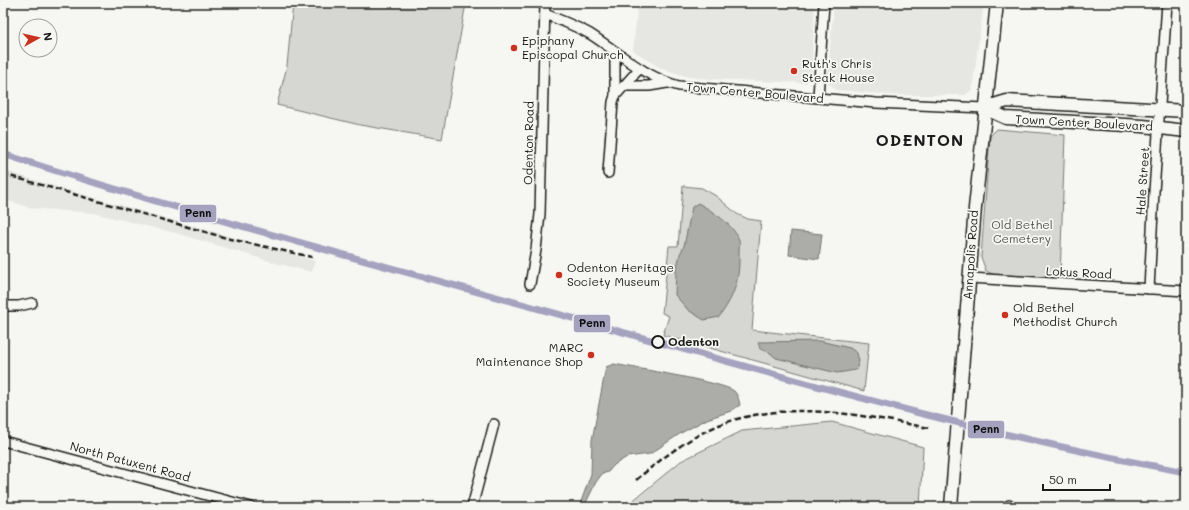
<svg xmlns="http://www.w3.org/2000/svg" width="1189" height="510" font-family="Mali,sans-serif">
	<rect width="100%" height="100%" fill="#f6f6f2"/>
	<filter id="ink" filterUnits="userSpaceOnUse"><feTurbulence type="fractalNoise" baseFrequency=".025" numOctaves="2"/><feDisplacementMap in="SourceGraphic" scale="8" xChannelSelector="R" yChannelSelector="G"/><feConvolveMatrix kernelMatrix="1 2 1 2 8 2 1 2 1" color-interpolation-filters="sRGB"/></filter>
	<g filter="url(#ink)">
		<!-- built -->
		<g fill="#e6e6e2">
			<polygon points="638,3 815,3 811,77 806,83 712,79 689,77 660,68 633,50"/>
			<polygon points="834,3 984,3 972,90 965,95 892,95 837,90 827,82"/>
			<polygon points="3,170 64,189 315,261 312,272 279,264 179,234 94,213 30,208 3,199"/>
		</g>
		<!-- green -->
		<g fill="#d6d6d2" stroke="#797977">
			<polygon points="293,3 466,3 442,139 360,125 277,105 287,66"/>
			<polygon points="997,129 1065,135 1060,277 999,277 986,271 981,257 990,136"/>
			<polygon points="683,186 702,188 716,196 737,214 748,219 761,221 752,330 869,343 864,391 663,335 669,316 662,313 669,246 678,246"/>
			<polygon points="832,422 923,447 920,507 625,507 681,461 742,431"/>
		</g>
		<!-- water -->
		<g fill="#acaca9" stroke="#727271">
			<path d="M698,203C711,210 734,225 739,240C740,243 739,248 739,252C740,278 735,296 719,317L704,320L688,310L675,295L676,271L680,254L684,246L692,207Z"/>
			<polygon points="791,231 822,234 819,259 789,255"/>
			<polygon points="820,341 850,348 857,353 859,361 856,370 837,373 776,358 769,352 760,349 758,342"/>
			<path d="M614,364C634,368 722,382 734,391C738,395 739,400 740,405L731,411L707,419L681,433L650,454L627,457L614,465L608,472L602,474L596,482L584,507H579L591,474L592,440L606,367Z"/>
		</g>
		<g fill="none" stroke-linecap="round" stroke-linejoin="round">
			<defs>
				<g id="street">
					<path d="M545,14C560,20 576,26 590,34C620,53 644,77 679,86L876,103L984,108"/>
					<polyline points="624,86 649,86 667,83"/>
					<polyline points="615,96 615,52"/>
					<polyline points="818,97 824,3"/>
					<polyline points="608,173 613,102 615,96 639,69"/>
					<polyline points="970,278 1186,291"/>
					<polyline points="530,284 536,250 540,214 545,3"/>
					<polyline points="1149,289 1154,192 1167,3"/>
					<polyline points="3,306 19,306 32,303"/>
					<polyline points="3,441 251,507"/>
					<polyline points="472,507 494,424"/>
					<polyline points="1009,507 1009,505"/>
				</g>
				<g id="secondary">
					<polyline points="984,108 1006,118 1143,126 1186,131"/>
					<polyline points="984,108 1007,101 1186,111"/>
					<polyline points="951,507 975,208 997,3"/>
				</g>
			</defs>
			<!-- street casing -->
			<use href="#street" stroke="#1c1c1c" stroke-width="12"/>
			<!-- secondary casing -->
			<use href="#secondary" stroke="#1c1c1c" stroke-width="15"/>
			<!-- street -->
			<use href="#street" stroke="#f6f6f2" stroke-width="9"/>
			<!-- secondary -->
			<use href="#secondary" stroke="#f6f6f2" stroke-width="12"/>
			<!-- rail -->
			<g stroke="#1c1c1c" stroke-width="2.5" stroke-dasharray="6 3" stroke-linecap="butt">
				<polyline points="3,174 230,239 312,257"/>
				<path d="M636,480C661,459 688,438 719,425C785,399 862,415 929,428"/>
			</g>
			<defs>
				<path id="rail-1" d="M3,154C195,216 389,267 583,321C783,377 982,435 1186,472"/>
			</defs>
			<!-- rail-1 casing -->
			<use href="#rail-1" stroke="#f6f6f2" stroke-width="10"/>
			<!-- rail-1 -->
			<use href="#rail-1" stroke="#a5a2bf" stroke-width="7"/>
		</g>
	</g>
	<!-- markers -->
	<g fill="#c8321e" stroke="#f6f6f2" stroke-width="1.5">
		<circle cx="514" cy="48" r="4"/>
		<circle cx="794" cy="71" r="4"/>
		<circle cx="559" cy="275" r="4"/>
		<circle cx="1005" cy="315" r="4"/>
		<circle cx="591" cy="355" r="4"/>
	</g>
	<circle fill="#f6f6f2" stroke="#1c1c1c" stroke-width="2" cx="658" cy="342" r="6"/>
	<g text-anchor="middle" stroke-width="3.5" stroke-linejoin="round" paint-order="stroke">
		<!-- poi labels -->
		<g font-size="12" fill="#1c1c1c" stroke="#f6f6f2" text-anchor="start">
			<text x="522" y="45">Epiphany<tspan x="522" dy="14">Episcopal Church</tspan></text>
			<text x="802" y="68">Ruth's Chris<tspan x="802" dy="14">Steak House</tspan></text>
			<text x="567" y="272">Odenton Heritage<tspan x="567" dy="14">Society Museum</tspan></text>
			<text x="1013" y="312">Old Bethel<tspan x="1013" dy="14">Methodist Church</tspan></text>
			<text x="583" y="352" text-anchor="end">MARC<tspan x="583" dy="14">Maintenance Shop</tspan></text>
		</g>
		<!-- street labels -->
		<g font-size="12" fill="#1c1c1c" stroke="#f6f6f2">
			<text transform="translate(755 93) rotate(5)" y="4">Town Center Boulevard</text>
			<text transform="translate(1084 123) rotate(3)" y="4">Town Center Boulevard</text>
			<text transform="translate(529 143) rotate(-89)" y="4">Odenton Road</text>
			<text transform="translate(1143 181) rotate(-86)" y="4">Hale Street</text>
			<text transform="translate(971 255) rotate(-86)" y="4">Annapolis Road</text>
			<text transform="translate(1079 273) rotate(3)" y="4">Lokus Road</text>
			<text transform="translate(130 462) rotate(15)" y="4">North Patuxent Road</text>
		</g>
		<!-- park labels -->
		<g font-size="12" fill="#545453" stroke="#f6f6f2">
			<text x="1022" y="229">Old Bethel<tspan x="1022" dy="14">Cemetery</tspan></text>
		</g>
		<!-- stop labels -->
		<g font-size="12" font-weight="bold" fill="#1c1c1c" stroke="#f6f6f2" text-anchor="start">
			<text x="668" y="346">Odenton</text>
		</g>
		<!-- district labels -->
		<g font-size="16" font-weight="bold" letter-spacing="1" fill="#1c1c1c" stroke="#f6f6f2">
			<text x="920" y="146">ODENTON</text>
		</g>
	</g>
	<g stroke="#f6f6f2" stroke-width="1.5">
		<rect x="179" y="204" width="38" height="19" rx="4" fill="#a5a2bf"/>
		<rect x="573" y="314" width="38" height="19" rx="4" fill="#a5a2bf"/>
		<rect x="967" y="420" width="38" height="19" rx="4" fill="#a5a2bf"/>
	</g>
	<g font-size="11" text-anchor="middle" font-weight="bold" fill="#111">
		<text x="198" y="217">Penn</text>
		<text x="592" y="327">Penn</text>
		<text x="986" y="433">Penn</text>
	</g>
	<!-- margin -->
	<rect width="1189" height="510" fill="none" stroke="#f6f6f2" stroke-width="16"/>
	<rect x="8" y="8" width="1173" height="494" fill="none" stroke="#1c1c1c" stroke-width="1.5" filter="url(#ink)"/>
	<!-- north arrow -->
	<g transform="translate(38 38) rotate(82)"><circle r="19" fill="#f6f6f2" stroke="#9f9f9c"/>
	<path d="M0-3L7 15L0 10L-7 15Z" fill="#c8321e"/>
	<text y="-6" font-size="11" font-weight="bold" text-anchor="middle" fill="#1c1c1c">N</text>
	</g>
	<!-- scale -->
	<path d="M1043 484v6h67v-6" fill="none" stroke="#1c1c1c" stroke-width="2"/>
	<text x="1049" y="484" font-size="12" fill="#1c1c1c" stroke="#f6f6f2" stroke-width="3" paint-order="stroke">50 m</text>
</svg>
